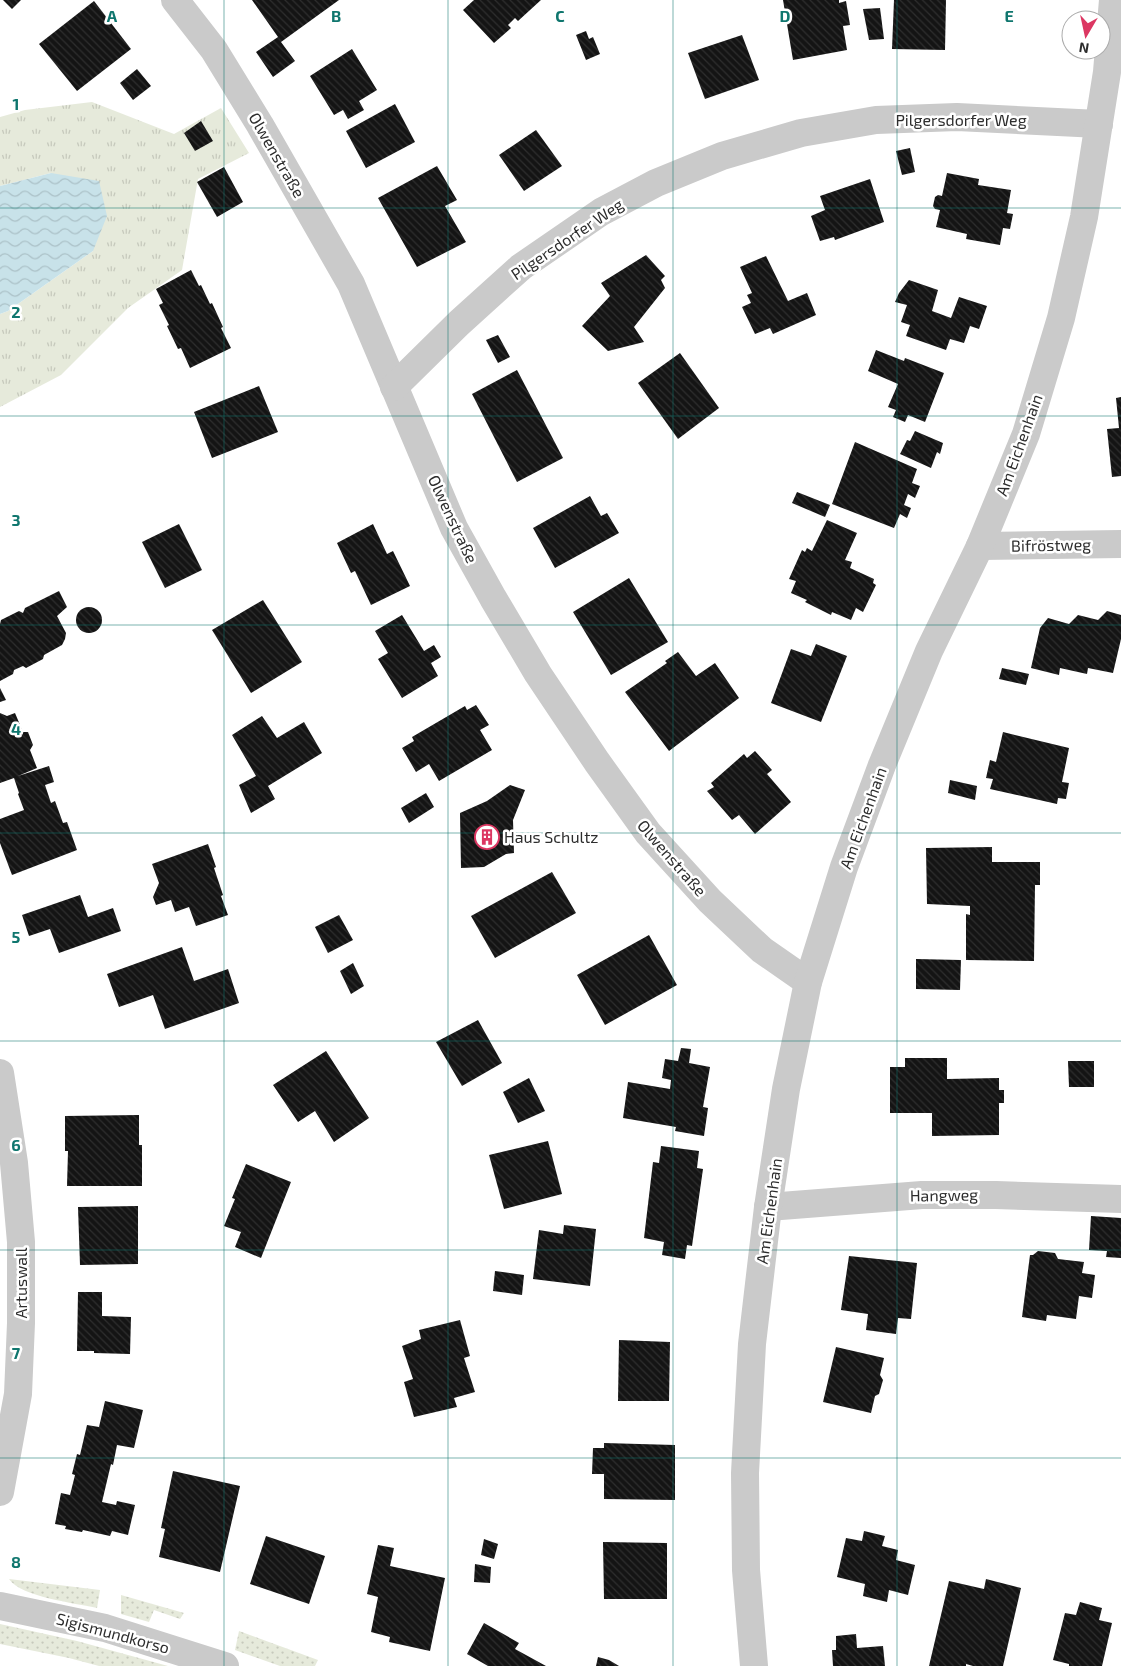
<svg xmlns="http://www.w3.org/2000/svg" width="1121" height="1666" font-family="'Exo 2',sans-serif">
	<defs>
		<pattern id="grass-dots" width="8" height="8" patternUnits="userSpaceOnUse" patternTransform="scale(1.25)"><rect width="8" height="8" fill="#e6eadb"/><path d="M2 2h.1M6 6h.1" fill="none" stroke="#c6c9bc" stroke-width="1.8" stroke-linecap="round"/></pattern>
		<pattern id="park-tufts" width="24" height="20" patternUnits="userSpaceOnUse" patternTransform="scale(1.25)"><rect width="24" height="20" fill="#e6eadb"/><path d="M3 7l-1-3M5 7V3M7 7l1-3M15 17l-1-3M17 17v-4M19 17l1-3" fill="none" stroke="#c6c9bc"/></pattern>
		<pattern id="water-waves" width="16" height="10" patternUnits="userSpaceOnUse" patternTransform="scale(1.25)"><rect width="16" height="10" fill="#c8e2e9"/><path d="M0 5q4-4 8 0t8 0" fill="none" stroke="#acc2c8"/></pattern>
		<pattern id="building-back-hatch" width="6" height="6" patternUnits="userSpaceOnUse" patternTransform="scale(1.25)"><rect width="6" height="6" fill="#141414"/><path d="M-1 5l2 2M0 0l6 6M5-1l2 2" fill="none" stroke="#2e2e2e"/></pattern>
	</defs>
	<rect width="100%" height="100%" fill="#fff"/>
	<!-- grass -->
	<g fill="url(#grass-dots)">
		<path d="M9,1579L100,1590L97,1608C75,1603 21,1597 9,1579Z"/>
		<polygon points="121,1595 184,1613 180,1619 154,1610 149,1622 121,1614"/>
		<polygon points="0,1624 77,1641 168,1666 99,1666 69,1658 0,1644"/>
		<polygon points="239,1631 318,1660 315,1666 280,1666 235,1650"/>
	</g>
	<!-- park -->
	<polygon fill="url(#park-tufts)" points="92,102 174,134 221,108 249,153 198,179 182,270 128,308 61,375 0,407 0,314 8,311 93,251 51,173 0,186 0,117 25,110"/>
	<!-- water -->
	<polygon fill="url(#water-waves)" points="51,173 99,181 107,216 93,251 8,311 0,314 0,186"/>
	<!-- building -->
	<g fill="url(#building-back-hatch)">
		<polygon points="3,0 21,0 12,9"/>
		<polygon points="252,0 339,0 281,42 295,61 273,77 256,52 278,37"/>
		<polygon points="474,0 541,0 518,21 515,18 508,25 511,28 494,43 463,10"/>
		<polygon points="783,0 839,0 839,3 846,1 850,25 843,26 847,50 793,60"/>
		<polygon points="894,0 946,0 945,50 892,49"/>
		<polygon points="94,1 131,49 77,91 39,44"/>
		<polygon points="880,8 884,39 869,40 863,9"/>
		<polygon points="586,31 589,39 593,37 600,54 586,60 576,35"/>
		<polygon points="742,35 759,80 705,99 688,53"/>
		<polygon points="352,49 377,90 359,101 364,110 348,119 343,110 334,115 310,76"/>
		<polygon points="137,69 151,86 133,100 120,83"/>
		<polygon points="395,104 415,142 366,168 346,131"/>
		<polygon points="201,121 213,141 195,151 184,133"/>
		<polygon points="536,130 562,166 524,191 499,155"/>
		<polygon points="910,148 915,172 902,175 896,151"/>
		<polygon points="437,166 457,200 445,206 466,242 417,267 378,198"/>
		<polygon points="224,167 243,202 217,217 197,182"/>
		<polygon points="947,173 979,179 978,185 1011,190 1007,213 1013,214 1010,229 1003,228 1000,245 966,239 967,234 936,227 940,210 935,209 933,206 935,197 938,195 942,196"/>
		<polygon points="870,179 884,222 835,240 834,237 820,241 811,216 825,210 820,196"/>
		<polygon points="646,255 665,276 661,280 665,288 634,327 644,342 608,351 582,326 610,296 601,283"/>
		<polygon points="766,256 788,301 807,293 816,315 773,334 770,328 755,334 742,307 751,303 747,295 752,293 740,267"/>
		<polygon points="191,270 199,286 201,285 210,304 212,303 223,327 221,328 231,348 190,368 181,348 178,349 167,326 169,325 159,305 163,303 156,289"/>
		<polygon points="909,280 938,290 932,311 951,318 959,297 987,306 979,329 970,326 964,343 950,339 946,350 906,336 910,325 901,322 907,305 895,302 899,293"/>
		<polygon points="498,335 510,357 498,363 486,340"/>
		<polygon points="876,350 904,361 905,358 944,373 925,422 908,415 905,422 893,417 896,410 888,407 898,384 868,371"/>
		<polygon points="680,353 719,408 678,439 638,383"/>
		<polygon points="517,370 563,458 517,482 472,394"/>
		<polygon points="259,386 278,432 212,458 194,412"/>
		<polygon points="1121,397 1121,476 1112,477 1107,429 1119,428 1116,398"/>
		<polygon points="915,431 943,443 940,454 937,452 931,468 900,454 907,440 910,441"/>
		<polygon points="855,442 917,469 912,483 920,486 915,498 908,494 904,505 911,508 907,518 900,514 894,528 832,504"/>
		<polygon points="797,492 830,505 825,517 792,503"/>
		<polygon points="590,496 601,516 607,513 619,533 555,568 533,528"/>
		<polygon points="827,520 857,533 845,560 852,562 850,568 874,579 873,583 876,585 863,612 856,608 851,620 832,612 831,615 805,602 807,600 791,593 796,581 789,579 802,550 805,552 807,548 812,551"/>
		<polygon points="179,524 202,570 165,588 142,542"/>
		<polygon points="373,524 387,554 393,551 410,586 371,605 355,571 351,573 337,543"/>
		<polygon points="629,578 668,642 611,675 573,612"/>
		<polygon points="59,591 67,607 57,616 66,633 65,639 62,645 44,655 43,659 26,668 23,666 14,670 13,674 0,681 0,624 1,620 19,611 23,613 25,608"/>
		<polygon points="263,600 302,662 251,693 212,630"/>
		<circle cx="89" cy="620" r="13"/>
		<polygon points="1107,611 1121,615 1121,639 1113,673 1088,668 1087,674 1060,668 1059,675 1031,668 1040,628 1048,618 1069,624 1078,615 1098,620"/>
		<polygon points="402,615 424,651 434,645 441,657 431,663 438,676 402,698 378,659 388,653 375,631"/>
		<polygon points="816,644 847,656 821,722 771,703 791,649 811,656"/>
		<polygon points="678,652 696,676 715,663 739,698 669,751 625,692 667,663 665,661"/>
		<polygon points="1002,668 1029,674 1026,685 999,679"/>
		<polygon points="0,688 6,700 0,702"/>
		<polygon points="476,705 489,725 480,730 492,750 439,781 429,764 416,772 402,748 414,741 412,737 465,706 467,710"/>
		<polygon points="0,713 7,716 15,713 23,732 28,732 33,745 30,750 37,768 18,776 49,766 54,782 45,785 51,803 55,801 63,823 67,822 77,850 12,875 0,843 0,819 24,810 18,794 19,793 14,778 0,783"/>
		<polygon points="262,716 277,738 304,722 322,753 268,786 275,799 251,813 239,785 256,776 232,735"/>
		<polygon points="1003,732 1069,748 1062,782 1069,783 1066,799 1058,798 1057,804 990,789 993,779 986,778 990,760 996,762"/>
		<polygon points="755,751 772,770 767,774 791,802 755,834 739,815 732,820 707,791 714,787 711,783 744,754 747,758"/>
		<polygon points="950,780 977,786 975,800 948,793"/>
		<polygon points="510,785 525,790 513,820 514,853 506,854 484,867 461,868 460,813 487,801"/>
		<polygon points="426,793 434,807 409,823 401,808"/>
		<polygon points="208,844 216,867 214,868 223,895 221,896 228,915 196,926 189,907 175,912 171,900 156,905 153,897 159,883 152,864"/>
		<polygon points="992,847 992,862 1040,862 1040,885 1035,885 1034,961 966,960 966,914 970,915 970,906 927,904 926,848"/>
		<polygon points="552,872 576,913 495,958 471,916"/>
		<polygon points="80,895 88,917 113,908 121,931 59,953 50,929 29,936 22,915"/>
		<polygon points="339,915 353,940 328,953 315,927"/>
		<polygon points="649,935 677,985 605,1025 577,975"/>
		<polygon points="182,947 194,981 228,969 239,1003 165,1029 153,995 119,1007 107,974"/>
		<polygon points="916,959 961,960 960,990 916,989"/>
		<polygon points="353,963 364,986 351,994 340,971"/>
		<polygon points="478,1020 502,1063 462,1086 436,1042"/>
		<polygon points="681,1048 691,1049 689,1063 710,1067 703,1107 708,1108 704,1136 675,1131 676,1127 623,1118 628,1082 670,1089 671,1080 662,1078 665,1059 678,1061"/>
		<polygon points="326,1051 369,1118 334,1142 315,1111 298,1122 273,1085"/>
		<polygon points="905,1058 947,1058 947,1079 999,1078 999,1090 1004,1090 1004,1103 999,1103 999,1135 932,1136 932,1113 890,1113 890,1067 905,1067"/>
		<polygon points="1068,1061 1094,1061 1094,1087 1069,1087"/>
		<polygon points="529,1078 545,1111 518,1123 503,1092"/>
		<polygon points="139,1115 139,1145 142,1145 142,1186 67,1186 68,1151 65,1151 65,1116"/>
		<polygon points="548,1141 562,1194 504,1209 489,1155"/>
		<polygon points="661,1146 699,1151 697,1168 703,1169 692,1246 687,1245 685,1259 662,1255 664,1242 644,1238 653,1162 659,1163"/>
		<polygon points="246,1164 291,1182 261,1258 235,1247 241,1232 224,1226 235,1199 232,1198"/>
		<polygon points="138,1206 138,1264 80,1265 78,1207"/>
		<polygon points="1091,1216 1121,1218 1121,1258 1106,1257 1107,1251 1089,1250"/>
		<polygon points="564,1225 596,1229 590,1286 533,1279 539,1230 563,1234"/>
		<polygon points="1038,1251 1055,1253 1058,1259 1084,1262 1082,1273 1095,1275 1092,1298 1079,1296 1076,1319 1047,1315 1046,1321 1022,1317 1030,1255 1033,1255"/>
		<polygon points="849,1256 917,1263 911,1319 898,1318 896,1334 866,1330 868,1314 841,1310"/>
		<polygon points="495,1271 524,1275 522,1295 493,1291"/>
		<polygon points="78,1292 102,1292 102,1316 131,1317 130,1354 94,1353 94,1351 77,1351"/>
		<polygon points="460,1320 470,1356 464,1358 475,1392 454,1398 457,1407 414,1417 404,1382 413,1379 402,1346 421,1339 419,1330"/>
		<polygon points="619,1340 670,1342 669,1401 618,1401"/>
		<polygon points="836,1347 884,1358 880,1375 883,1380 879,1394 875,1396 871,1413 823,1402"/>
		<polygon points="105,1401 143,1410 134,1448 117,1445 113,1465 111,1464 102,1502 116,1505 117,1501 135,1505 128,1535 112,1531 110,1536 83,1530 82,1532 65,1529 66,1526 55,1524 61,1493 70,1495 75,1475 72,1474 77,1454 80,1455 87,1425 99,1427"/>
		<polygon points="604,1443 675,1445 675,1500 604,1499 604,1474 592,1474 593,1448 604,1448"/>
		<polygon points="173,1471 240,1486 220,1572 159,1557 165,1529 161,1528"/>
		<polygon points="864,1531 885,1536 882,1546 898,1550 896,1560 915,1565 908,1595 889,1590 887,1602 863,1596 865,1584 837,1577 846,1538 862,1541"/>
		<polygon points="266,1536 325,1556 309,1604 250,1584"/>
		<polygon points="484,1539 498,1544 494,1559 481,1555"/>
		<polygon points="603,1542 667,1543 667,1599 604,1599"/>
		<polygon points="378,1545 394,1548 390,1566 445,1578 430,1651 389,1642 390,1637 371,1632 378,1597 367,1594"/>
		<polygon points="475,1564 491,1567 490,1583 474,1582"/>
		<polygon points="986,1579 1021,1588 1003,1666 973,1666 966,1664 966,1666 929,1666 949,1581 984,1589"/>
		<polygon points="1080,1602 1102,1608 1099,1620 1112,1623 1102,1666 1069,1666 1069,1664 1053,1660 1065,1613 1076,1615"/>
		<polygon points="484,1623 519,1643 515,1649 546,1666 488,1666 467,1654"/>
		<polygon points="856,1634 857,1648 883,1646 885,1666 833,1666 832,1650 836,1650 836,1636"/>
		<polygon points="598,1657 609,1660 619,1666 596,1666"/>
	</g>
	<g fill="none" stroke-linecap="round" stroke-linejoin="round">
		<!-- minor -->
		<g stroke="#cacaca" stroke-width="28">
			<polyline points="175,0 214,50 260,125 351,284 454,528 493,598 538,674 597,762 648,833 710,901 762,950 808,982"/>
			<polyline points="394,387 459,323 521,267 601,212 656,183 722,156 801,133 876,120 957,117 1099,124"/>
			<polyline points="980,546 1121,544"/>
			<polyline points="0,1073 14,1163 21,1242 21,1323 18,1394 0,1492"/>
			<polyline points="768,1207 922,1195 996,1195 1121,1199"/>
			<polyline points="0,1606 105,1628 225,1666"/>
			<polyline points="754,1666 746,1570 745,1473 752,1344 768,1207 786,1089 808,982 844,867 882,765 929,651 980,546 1026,434 1061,318 1084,217 1107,72 1113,0"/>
		</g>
	</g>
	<!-- grid -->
	<path fill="none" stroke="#0f766e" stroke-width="1" stroke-opacity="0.55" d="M224,0V1666M448,0V1666M673,0V1666M897,0V1666M0,208H1121M0,416H1121M0,625H1121M0,833H1121M0,1041H1121M0,1250H1121M0,1458H1121"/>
	<!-- icons -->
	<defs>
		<symbol id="building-ring" viewBox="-11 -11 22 22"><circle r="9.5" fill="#fff" stroke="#dc3762" stroke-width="1.5"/><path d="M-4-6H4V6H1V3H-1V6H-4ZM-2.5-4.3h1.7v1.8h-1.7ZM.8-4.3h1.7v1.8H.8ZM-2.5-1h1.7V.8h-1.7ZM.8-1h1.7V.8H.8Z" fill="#dc3762"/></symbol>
	</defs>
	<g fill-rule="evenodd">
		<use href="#building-ring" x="473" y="823" width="28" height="28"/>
	</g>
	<g text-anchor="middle" stroke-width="5" stroke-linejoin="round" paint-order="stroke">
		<!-- street labels -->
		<g font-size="16" fill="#2d2d2d" stroke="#fff">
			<text x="961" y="126">Pilgersdorfer Weg</text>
			<text transform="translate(277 155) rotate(60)" y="6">Olwenstraße</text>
			<text transform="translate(567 239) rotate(-34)" y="6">Pilgersdorfer Weg</text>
			<text transform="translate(1019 445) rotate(-70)" y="6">Am Eichenhain</text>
			<text transform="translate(453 519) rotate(65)" y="6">Olwenstraße</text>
			<text transform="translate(1051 545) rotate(-1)" y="6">Bifröstweg</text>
			<text transform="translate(863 818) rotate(-70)" y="6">Am Eichenhain</text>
			<text transform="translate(672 858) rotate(49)" y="6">Olwenstraße</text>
			<text transform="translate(944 1195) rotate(-1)" y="6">Hangweg</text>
			<text transform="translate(769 1211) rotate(-82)" y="6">Am Eichenhain</text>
			<text transform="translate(21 1283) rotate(-90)" y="6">Artuswall</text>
			<text transform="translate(113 1633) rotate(15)" y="6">Sigismundkorso</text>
		</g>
		<!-- poi labels -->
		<g font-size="16" fill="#2d2d2d" stroke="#fff" text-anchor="start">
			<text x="504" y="843">Haus Schultz</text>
		</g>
	</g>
	<g font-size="16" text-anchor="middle" font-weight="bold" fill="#0f766e" stroke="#fff" stroke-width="5" stroke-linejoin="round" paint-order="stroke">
		<text x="112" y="22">A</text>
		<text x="336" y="22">B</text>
		<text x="560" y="22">C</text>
		<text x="785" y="22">D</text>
		<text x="1009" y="22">E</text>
		<text x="16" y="110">1</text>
		<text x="16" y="318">2</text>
		<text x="16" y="526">3</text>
		<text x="16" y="735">4</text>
		<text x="16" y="943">5</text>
		<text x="16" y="1151">6</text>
		<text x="16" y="1359">7</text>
		<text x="16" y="1568">8</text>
	</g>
	<!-- north arrow -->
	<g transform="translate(1086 35) rotate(189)"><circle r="24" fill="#ffffff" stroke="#ababab"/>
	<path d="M0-4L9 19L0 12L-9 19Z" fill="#dc3762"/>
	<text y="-8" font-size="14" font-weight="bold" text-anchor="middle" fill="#2d2d2d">N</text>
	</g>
</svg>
